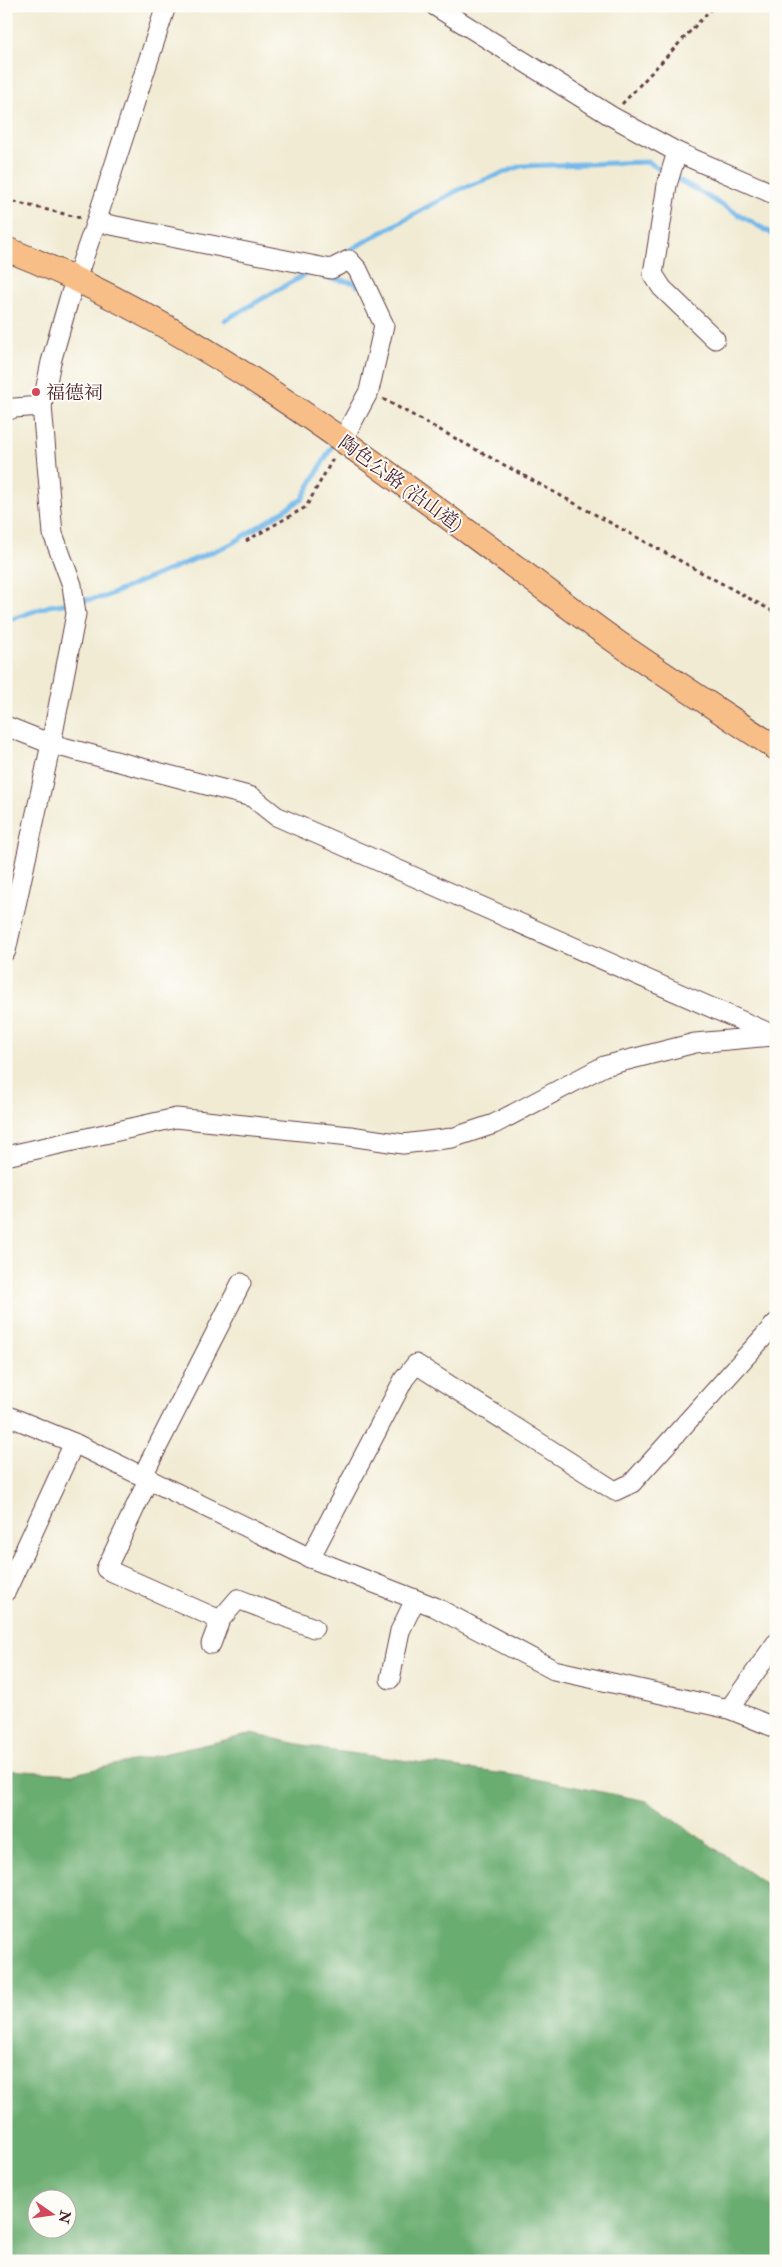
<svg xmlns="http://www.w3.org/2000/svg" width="782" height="2267" font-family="'IM FELL Double Pica','Noto Serif TC',serif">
	<rect width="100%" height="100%" fill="#fdfcf7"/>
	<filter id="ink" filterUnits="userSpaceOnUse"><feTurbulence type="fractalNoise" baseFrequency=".02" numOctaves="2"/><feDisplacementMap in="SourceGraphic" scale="10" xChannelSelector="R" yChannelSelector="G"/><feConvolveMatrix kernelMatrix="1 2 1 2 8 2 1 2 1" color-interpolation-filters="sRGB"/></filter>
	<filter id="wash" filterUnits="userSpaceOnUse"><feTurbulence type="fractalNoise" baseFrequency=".0096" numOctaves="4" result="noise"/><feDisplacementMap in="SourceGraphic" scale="20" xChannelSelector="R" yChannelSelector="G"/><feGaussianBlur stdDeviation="1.12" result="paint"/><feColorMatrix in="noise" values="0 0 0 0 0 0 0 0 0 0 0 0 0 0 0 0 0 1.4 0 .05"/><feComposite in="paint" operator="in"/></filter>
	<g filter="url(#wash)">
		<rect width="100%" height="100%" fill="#f1ebd3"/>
		<!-- forest -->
		<path fill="#6bad71" stroke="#5a664e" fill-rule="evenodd" d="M252,1734L327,1750L520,1776L647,1801L776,1891V2261H6V1770L74,1774ZM38,2200H68V2230H38Z"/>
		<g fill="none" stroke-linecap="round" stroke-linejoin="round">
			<!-- stream -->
			<g stroke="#74b9eb" stroke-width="5">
				<polyline points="341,255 458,190 521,166 648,162 776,236"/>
				<polyline points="323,277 356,283 357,286"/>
				<polyline points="225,320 311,271"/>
				<polyline points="79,601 104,597 231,544 302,499 334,443"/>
				<polyline points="6,621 49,606 71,603"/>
			</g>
		</g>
	</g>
	<g filter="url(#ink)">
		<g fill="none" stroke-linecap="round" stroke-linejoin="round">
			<defs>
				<g id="minor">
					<polyline points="435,6 611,116 677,152 776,195"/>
					<polyline points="677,152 667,185 653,274 662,288 715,339"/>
					<polyline points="96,222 331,269 349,260 358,270 384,325 369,391 342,441"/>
					<polyline points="6,411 14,408 42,406"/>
					<polyline points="6,726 51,744 252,797 276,816 776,1036"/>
					<polyline points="6,951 51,744 76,614 72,585 53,534 42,406 51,362 69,299 96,222 166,6"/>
					<polyline points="6,1156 176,1118 350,1136 403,1144 452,1138 494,1124 604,1066 695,1043 773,1036"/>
					<polyline points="6,1415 74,1443 310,1558 435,1607 554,1670 729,1709 776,1728"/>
					<polyline points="143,1475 241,1283"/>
					<polyline points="149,1478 106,1569 220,1620 238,1599 314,1628"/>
					<polyline points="310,1558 404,1379 416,1364 615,1491 632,1483 776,1323"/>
					<polyline points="6,1591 74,1443"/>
					<polyline points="211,1644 220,1620"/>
					<polyline points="390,1679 400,1631 415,1600"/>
					<polyline points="729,1709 776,1643"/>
				</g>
				<path id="major" d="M6,249C190,321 357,450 514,566C549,592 583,618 618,643C670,679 723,713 776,748"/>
			</defs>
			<!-- minor casing -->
			<use href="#minor" stroke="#633e44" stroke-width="21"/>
			<!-- major casing -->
			<use href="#major" stroke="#633e44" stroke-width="26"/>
			<!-- path -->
			<g stroke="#633e44" stroke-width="3" stroke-dasharray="4 4" stroke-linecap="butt">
				<polyline points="622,104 714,6"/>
				<polyline points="6,200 81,218"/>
				<polyline points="383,399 776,613"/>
				<polyline points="246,541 306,507 334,457"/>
			</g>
			<!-- minor -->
			<use href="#minor" stroke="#fff" stroke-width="19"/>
			<!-- major -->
			<use href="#major" stroke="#f7be88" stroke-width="24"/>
		</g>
	</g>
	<!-- markers -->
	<circle fill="#d1495b" stroke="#fdfcf7" stroke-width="2" cx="36" cy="392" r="5"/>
	<g text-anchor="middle" stroke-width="4" stroke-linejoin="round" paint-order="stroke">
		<!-- poi labels -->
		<g font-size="19" fill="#4a1f2b" stroke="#fdfcf7" text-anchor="start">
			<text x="46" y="399">福德祠</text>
		</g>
		<!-- street labels -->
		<g font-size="19" fill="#4a1f2b" stroke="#fdfcf7">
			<text transform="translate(401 483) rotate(36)" y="7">陶色公路 (沿山道)</text>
		</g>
	</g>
	<!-- margin -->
	<rect width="782" height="2267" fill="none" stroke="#fdfcf7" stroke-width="25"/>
	<!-- north arrow -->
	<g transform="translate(52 2214) rotate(103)"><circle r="24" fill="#fdfcf7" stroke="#b5a4a5"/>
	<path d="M0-4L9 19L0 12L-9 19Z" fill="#d1495b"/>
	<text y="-8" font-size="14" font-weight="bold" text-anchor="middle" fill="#4a1f2b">N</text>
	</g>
</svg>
